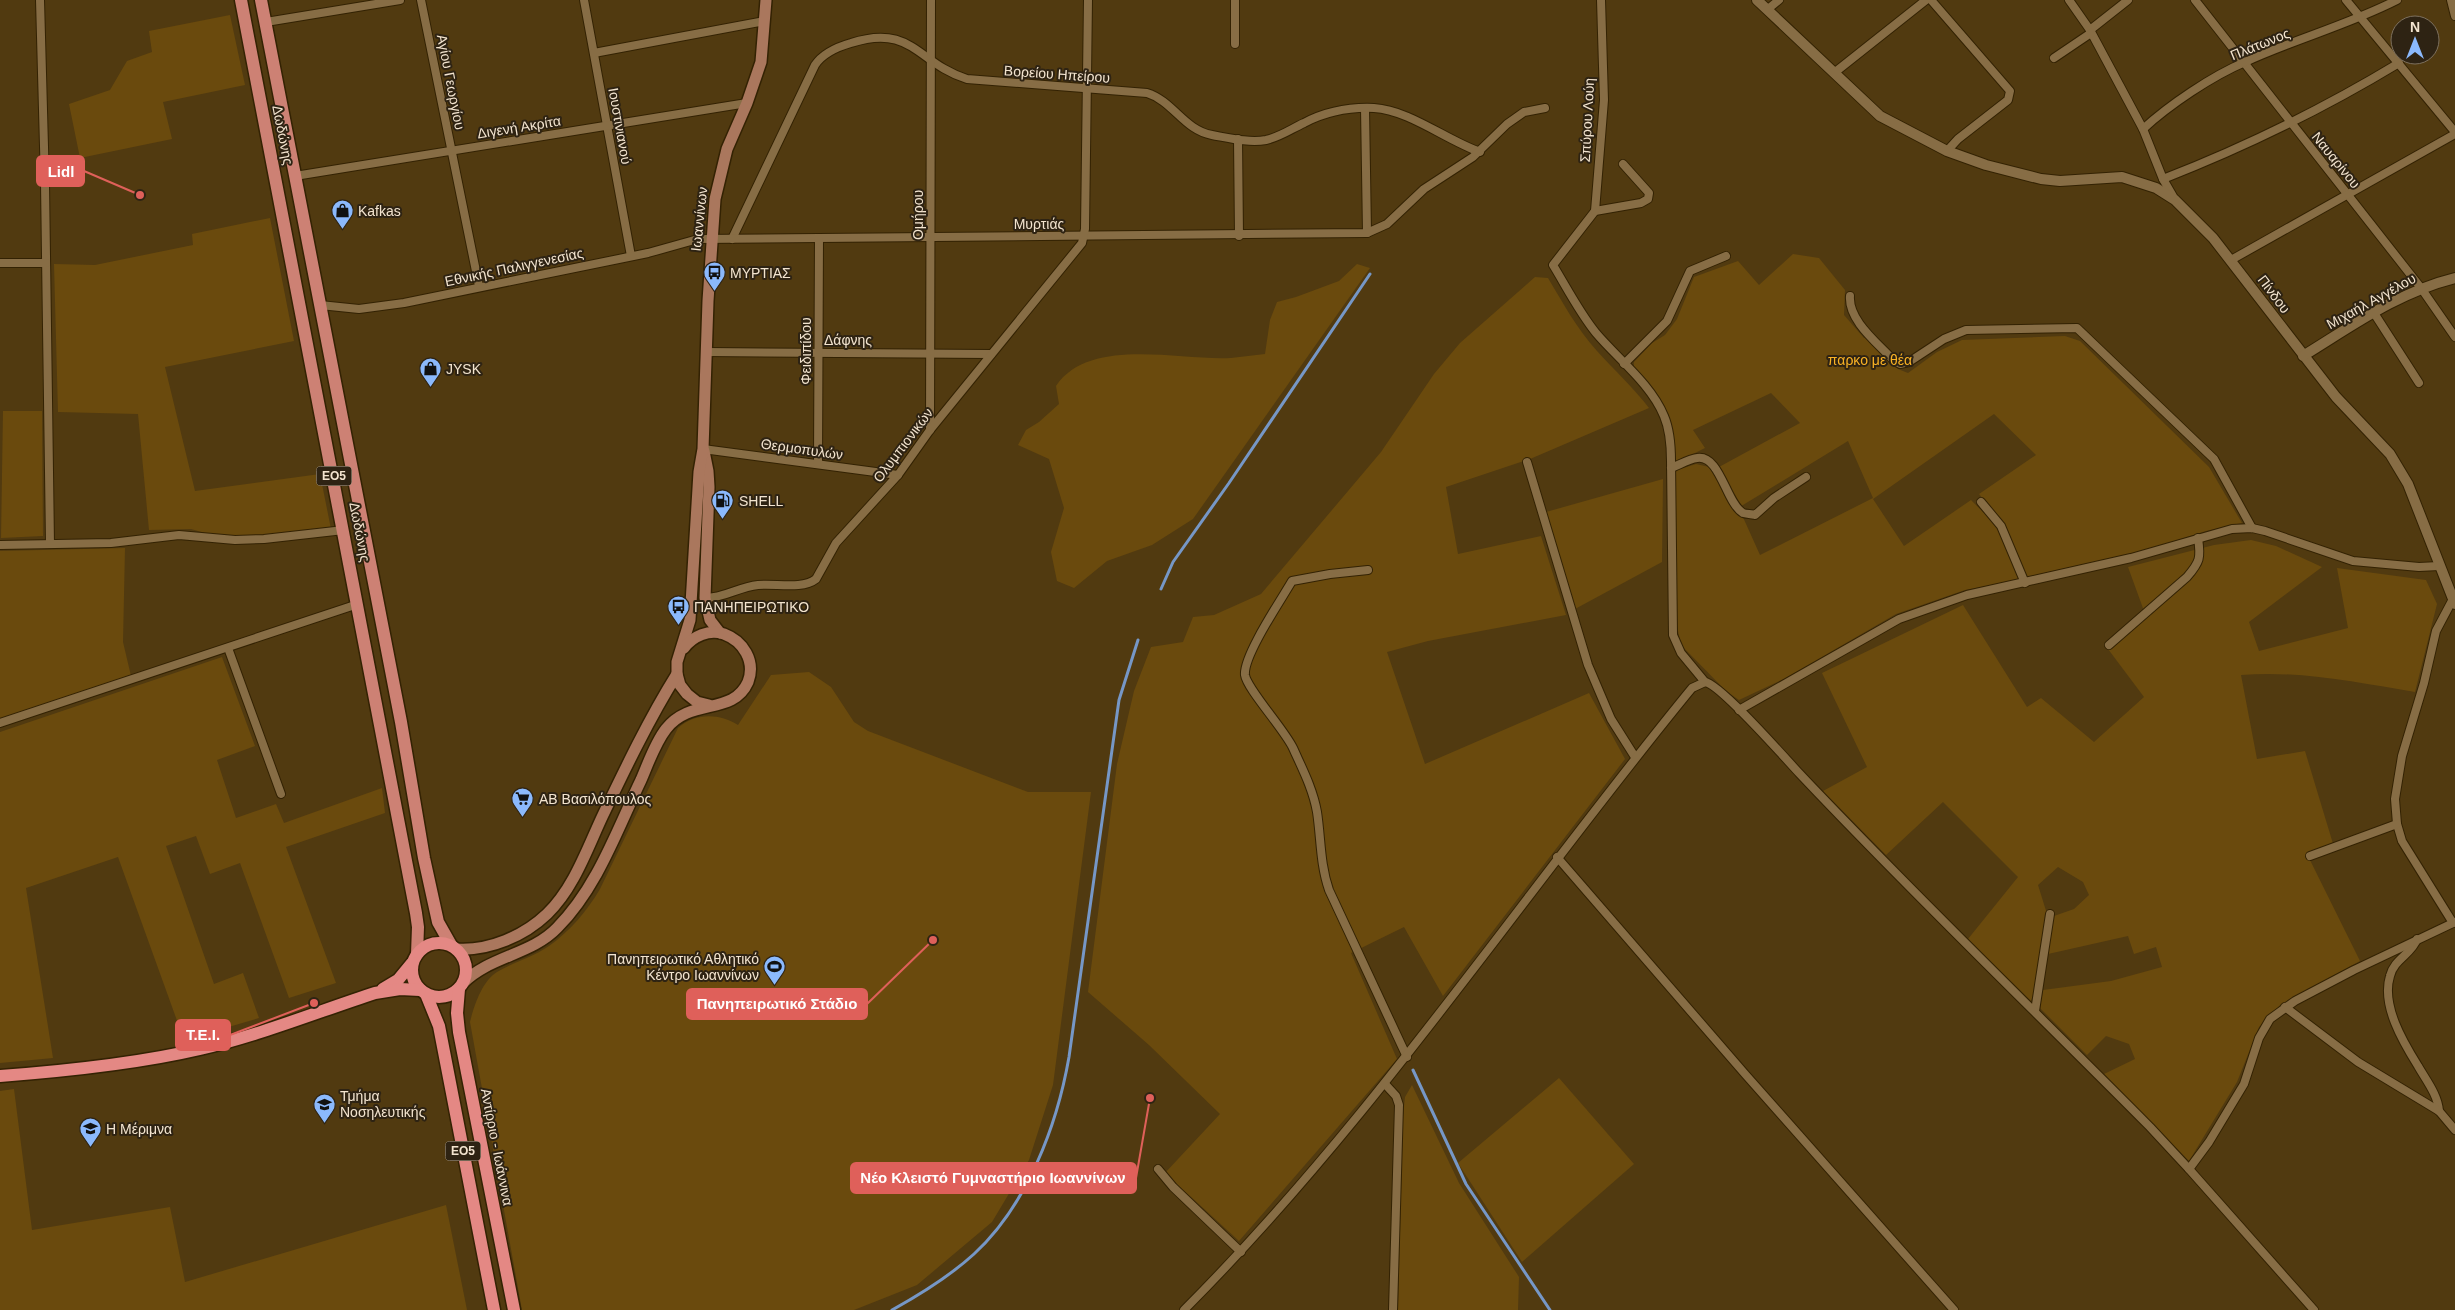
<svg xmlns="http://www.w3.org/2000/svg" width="2455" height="1310" font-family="Arial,sans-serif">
	<rect width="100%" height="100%" fill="#513a10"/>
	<!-- green -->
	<g fill="#6a4a0d">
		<polygon points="230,15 245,85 163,102 172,139 80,158 69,104 110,90 127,61 152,52 149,31"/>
		<polygon points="270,218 294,341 165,367 195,491 320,474 331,529 295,534 244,536 212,535 191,529 149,530 138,414 58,412 54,264 95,265 193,245 192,234"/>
		<path d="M1793,254L1819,258L1845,290L1844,315L1864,338L1867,336L1898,369L1908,373L1937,352L1962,340L2065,336L2080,341L2209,467L2242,523L2206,531L2146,550L2026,577L2005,525L1979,494L2036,455L1994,414L1873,499L1904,546L1971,500L1999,528L2019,580L1965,590L1896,614L1784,679L1739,700L1726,691L1681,645L1676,621L1674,471L1696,464L1709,467L1734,511L1742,515L1760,555L1873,498L1848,441L1738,508L1719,467L1800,423L1771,393L1693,430L1705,448L1675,463C1674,413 1664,406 1634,368V362L1652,343L1665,335L1677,319L1694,277L1738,261L1759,285Z"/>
		<path d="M1357,264L1370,268L1193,519L1152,545L1107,561L1074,588L1057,581L1051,552L1064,508L1049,459L1018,445L1026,430L1039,422L1059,404L1056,386C1090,336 1179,361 1231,358C1242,357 1254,355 1265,354L1270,320L1277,302L1296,297L1339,281Z"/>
		<path d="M1535,277L1548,278C1563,303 1577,329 1597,351C1614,370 1633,387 1649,408L1530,459L1446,487L1458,554L1541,536L1566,615L1428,641L1387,652L1425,764L1589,693L1625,759L1443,996L1404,927L1351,953L1397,1059L1239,1241L1165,1173L1220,1114L1149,1045L1088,992L1117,764L1134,691L1151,647L1183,642L1193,617L1214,615L1261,594L1381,452L1434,374L1460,343Z"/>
		<polygon points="3,411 42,411 43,536 1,538"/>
		<polygon points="1663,479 1662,562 1575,609 1546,512"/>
		<path d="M2251,540L2276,546L2322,567L2249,622L2259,651L2348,628L2337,568L2426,580L2437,604L2415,692C2359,683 2299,670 2241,675L2257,759L2305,751L2334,847L2308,856L2360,961L2281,1004L2259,1027L2237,1082L2189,1161L2104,1074L2135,1059L2129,1044L2106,1036L2087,1055L2040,1008L2043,990L2111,981L2162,967L2156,947L2134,954L2128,936L2048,954L2054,916L2074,909L2089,895L2083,882L2058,867L2038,885L2047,914L2036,988L2031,1001L1968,939L2018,877L1943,802L1886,855L1823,791L1867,767L1822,673L1963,605L2027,707L2041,698L2094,742L2144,697L2105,645L2144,611L2128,567L2214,545Z"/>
		<polygon points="125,548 123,642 131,676 0,719 0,551"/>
		<polygon points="222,657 255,746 217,760 236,818 276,804 284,823 382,788 385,813 286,847 336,983 289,998 240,863 210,874 196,836 166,846 214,984 243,973 259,1018 184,1040 118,857 26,888 53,1058 0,1063 0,732"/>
		<path d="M809,672L831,687L854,722L868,731L1028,792H1091L1053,1085L1029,1160L992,1222L917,1285L854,1310H522L470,1022C474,1006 482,981 497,972C514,962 533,957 549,946C570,931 587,911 600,889L678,728C695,713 719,713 738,725L771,675Z"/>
		<polygon points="1559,1078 1634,1164 1522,1262 1458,1163"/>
		<polygon points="1412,1085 1459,1183 1519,1277 1518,1310 1398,1310 1403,1117 1405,1097"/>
		<polygon points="14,1089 32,1230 170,1207 185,1282 446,1205 467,1310 0,1310 0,1091"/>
	</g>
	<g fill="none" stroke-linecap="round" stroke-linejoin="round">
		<!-- stream -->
		<g stroke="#7697c6" stroke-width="3">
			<polyline points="1161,589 1173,562 1229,483 1370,274"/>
			<polyline points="1413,1070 1466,1184 1550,1310"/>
			<path d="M892,1310C921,1294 950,1276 974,1254C1027,1205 1057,1126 1069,1057L1119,700L1138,640"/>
		</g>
		<defs>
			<g id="minor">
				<polyline points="40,0 45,183 50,544"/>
				<polyline points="421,0 479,286"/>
				<polyline points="584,0 631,256"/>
				<polyline points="1235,0 1235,44"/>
				<polyline points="1931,0 2010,91 2008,100 1958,139 1947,151"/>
				<polyline points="2069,0 2090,30 2143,129 2163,179 2174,198"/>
				<polyline points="2195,0 2421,288 2455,337"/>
				<polyline points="2346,0 2455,132"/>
				<polyline points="2451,0 2455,16"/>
				<polyline points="1768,9 1779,0"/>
				<polyline points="266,22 400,0"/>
				<polyline points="2090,30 2128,0"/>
				<polyline points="594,53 765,21"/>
				<polyline points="2054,58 2091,33"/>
				<polyline points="1834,73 1926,0"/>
				<polyline points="1365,108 1367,233"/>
				<path d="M2143,129C2169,105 2212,76 2245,62C2295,39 2348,25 2397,0"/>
				<polyline points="1238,139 1239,236"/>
				<path d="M1623,164L1649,193L1648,199L1641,203L1595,211L1553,265C1567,288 1579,312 1596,333C1618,359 1651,384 1664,416C1670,430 1671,446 1671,461L1673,635L1681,653L1705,682"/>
				<polyline points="295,176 747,103"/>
				<path d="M2163,179C2245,147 2323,109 2399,63"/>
				<polyline points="1595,211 1604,100 1601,0"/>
				<path d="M732,239L815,65C823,53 837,47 851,43C912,23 918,64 967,79L1147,93C1173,101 1184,130 1212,135C1229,138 1249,143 1266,140C1280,137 1291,129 1304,123C1325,112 1350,107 1374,108C1409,110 1446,140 1480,152"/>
				<polyline points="2231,260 2455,134"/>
				<polyline points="0,263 46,263"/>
				<path d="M1850,296C1848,321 1879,344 1894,361L1900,364L1909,362L1944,339L1966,330L2077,328L2214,459L2252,528"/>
				<polyline points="320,305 359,309 404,303 648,253 698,239 1367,233 1387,224 1424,189 1473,157 1507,124 1524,112 1545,108"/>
				<polyline points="2374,313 2419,383"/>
				<polyline points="706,352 991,354"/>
				<polyline points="1624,364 1667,321 1690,271 1726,256"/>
				<polyline points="930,430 931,0"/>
				<polyline points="703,449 898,475"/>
				<polyline points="1527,462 1588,665 1611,719 1635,757"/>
				<polyline points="818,464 819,238"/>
				<path d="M1671,468C1679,465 1689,459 1697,458C1720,454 1726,503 1743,513C1746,514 1752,514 1755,515L1774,498L1806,477"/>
				<polyline points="1981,502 2001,526 2025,583"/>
				<polyline points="0,545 111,543 179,535 235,540 264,539 344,530"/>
				<path d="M1368,570L1330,574L1292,581C1281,600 1243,656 1245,675C1247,689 1284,729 1293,748C1302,768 1313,789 1317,812C1321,838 1320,864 1329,890L1407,1057"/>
				<path d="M705,598C725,598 738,587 758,585C775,583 802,590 816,579L836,543L898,475L930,430L1082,243L1085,229L1088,0"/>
				<polyline points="2453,599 2436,631 2424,683 2402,756 2395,799 2397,824 2402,841 2453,923"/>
				<path d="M2109,645L2187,577C2200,562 2201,558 2198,538"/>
				<polyline points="228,648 281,794"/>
				<polyline points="1739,710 1899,619 1967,595 2131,558 2232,529 2252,528 2265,531 2353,561 2419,567 2439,566"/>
				<polyline points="0,723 358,604"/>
				<polyline points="2310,856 2397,824"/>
				<polyline points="1557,857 1745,1074 1954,1310"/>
				<path d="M2417,939C2412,954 2394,959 2390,976C2381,1005 2403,1042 2418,1066C2426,1080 2438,1095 2439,1111"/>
				<polyline points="2285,1007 2358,1062 2439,1111 2455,1130"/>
				<polyline points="2035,1011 2050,914"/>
				<polyline points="1385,1084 1396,1096 1399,1105 1393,1310"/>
				<polyline points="1158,1169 1173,1187 1241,1252"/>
				<polyline points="2189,1169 2209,1142 2244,1084 2259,1038 2270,1019 2295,1001 2354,970 2455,922"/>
				<path d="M1184,1310C1374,1120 1522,895 1692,688L1705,682C1720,684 1785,758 1799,773C1913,894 2033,1009 2150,1127L2189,1169L2314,1310"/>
			</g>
			<g id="tertiary">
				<polyline points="1757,0 1880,116 1947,151 1986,165 2041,179 2060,181 2122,177 2156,188 2175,200 2213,238 2336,397 2390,454 2408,484 2455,604"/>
				<path d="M2303,356C2352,326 2398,292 2455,278"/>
			</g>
			<g id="secondary">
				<polyline points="704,451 708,471 709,487 705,598 710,620 720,633"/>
				<polyline points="709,705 697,702 687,694 680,685 677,674 677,662 690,620 699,472 703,449 708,301 715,199 727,149 747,103 761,62 766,0"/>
				<path d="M457,949C489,951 524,936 547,914C574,888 587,849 603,815C626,767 649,719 677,674"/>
				<path d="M463,983C490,956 531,955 557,928C597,888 617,830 641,780C648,764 655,743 666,729C691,697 733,716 748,682C756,661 743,641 724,634C709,629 693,636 684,648"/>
			</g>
			<g id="primary">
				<polyline points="241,0 416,913 418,927 417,954"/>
				<polyline points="261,0 401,722 424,858 438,922 451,945"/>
			</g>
			<g id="trunk">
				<circle cx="439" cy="970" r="27"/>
				<polyline points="383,989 398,980 412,963"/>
				<polyline points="459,989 457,1013 459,1032 514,1310"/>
				<polyline points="426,994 439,1026 494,1310"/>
				<path d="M0,1076C66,1071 136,1064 200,1049C260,1035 317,1012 375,993L400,989L420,990"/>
			</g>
		</defs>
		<!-- minor casing -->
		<use href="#minor" stroke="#332203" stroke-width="10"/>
		<!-- tertiary casing -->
		<use href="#tertiary" stroke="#332203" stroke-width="12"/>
		<!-- secondary casing -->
		<use href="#secondary" stroke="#332203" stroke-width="14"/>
		<!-- primary casing -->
		<use href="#primary" stroke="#332203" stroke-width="15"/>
		<!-- trunk casing -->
		<use href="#trunk" stroke="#332203" stroke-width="15"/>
		<!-- minor -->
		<use href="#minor" stroke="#876d45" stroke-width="8"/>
		<!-- tertiary -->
		<use href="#tertiary" stroke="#876d45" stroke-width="10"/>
		<!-- secondary -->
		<use href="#secondary" stroke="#aa775d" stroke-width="11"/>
		<!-- primary -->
		<use href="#primary" stroke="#cd8174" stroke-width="12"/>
		<!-- trunk -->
		<use href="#trunk" stroke="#e48884" stroke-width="12"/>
	</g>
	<!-- icons -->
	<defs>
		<symbol id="shop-pin" viewBox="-11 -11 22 30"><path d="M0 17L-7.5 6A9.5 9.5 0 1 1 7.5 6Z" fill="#8bb9fc" stroke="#2e2313"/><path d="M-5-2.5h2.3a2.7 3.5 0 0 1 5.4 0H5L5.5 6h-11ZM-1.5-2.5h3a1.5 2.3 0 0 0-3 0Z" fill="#111"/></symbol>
		<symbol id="bus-pin" viewBox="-11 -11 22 30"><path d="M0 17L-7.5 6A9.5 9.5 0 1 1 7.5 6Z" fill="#8bb9fc" stroke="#2e2313"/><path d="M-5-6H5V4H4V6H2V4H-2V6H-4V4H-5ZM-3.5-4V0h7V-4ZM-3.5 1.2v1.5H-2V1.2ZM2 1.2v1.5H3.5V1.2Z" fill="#111"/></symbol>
		<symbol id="fuel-pin" viewBox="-11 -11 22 30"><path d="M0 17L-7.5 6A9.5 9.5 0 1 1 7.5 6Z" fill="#8bb9fc" stroke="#2e2313"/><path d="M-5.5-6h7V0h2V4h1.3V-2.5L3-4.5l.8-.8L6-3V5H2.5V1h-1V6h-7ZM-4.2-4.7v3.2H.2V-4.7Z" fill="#111"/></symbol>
		<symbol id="supermarket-pin" viewBox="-11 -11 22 30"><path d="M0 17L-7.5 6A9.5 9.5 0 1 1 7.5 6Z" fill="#8bb9fc" stroke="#2e2313"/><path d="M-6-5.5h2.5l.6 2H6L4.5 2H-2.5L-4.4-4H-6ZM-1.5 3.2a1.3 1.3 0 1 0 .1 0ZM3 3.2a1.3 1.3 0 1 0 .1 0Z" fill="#111"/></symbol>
		<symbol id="stadium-pin" viewBox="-11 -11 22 30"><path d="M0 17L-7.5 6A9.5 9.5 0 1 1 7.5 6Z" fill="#8bb9fc" stroke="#2e2313"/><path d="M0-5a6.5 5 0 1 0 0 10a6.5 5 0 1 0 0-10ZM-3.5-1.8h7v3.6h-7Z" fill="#111"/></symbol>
		<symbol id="university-pin" viewBox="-11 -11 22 30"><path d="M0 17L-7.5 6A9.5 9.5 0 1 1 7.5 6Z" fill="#8bb9fc" stroke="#2e2313"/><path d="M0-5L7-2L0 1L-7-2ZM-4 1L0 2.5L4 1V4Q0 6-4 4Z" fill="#111"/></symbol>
		<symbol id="school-pin" viewBox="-11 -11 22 30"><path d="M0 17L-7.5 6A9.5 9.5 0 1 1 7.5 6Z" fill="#8bb9fc" stroke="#2e2313"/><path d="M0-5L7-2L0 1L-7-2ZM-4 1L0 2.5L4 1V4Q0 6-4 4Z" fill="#111"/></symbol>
	</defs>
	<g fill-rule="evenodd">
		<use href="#shop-pin" x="330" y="198" width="25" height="34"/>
		<use href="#bus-pin" x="702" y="260" width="25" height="34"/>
		<use href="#shop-pin" x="418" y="356" width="25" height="34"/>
		<use href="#fuel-pin" x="710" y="488" width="25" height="34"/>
		<use href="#bus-pin" x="666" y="594" width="25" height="34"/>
		<use href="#supermarket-pin" x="510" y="786" width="25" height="34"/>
		<use href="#stadium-pin" x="762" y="954" width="25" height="34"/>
		<use href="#university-pin" x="312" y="1092" width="25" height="34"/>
		<use href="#school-pin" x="78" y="1116" width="25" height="34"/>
	</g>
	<g text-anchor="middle" stroke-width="4" stroke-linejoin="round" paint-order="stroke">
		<!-- shield labels -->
		<g fill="#2e2313" stroke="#b8aa97" stroke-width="1">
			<rect x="316.5" y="466.5" width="35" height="19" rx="4"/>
			<rect x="445.5" y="1141.5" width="35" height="19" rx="4"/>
		</g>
		<g font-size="12" font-weight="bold" fill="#f3e4cf">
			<text x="334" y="480">ΕΟ5</text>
			<text x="463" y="1155">ΕΟ5</text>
		</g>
		<!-- street labels -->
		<g font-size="14" fill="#f3e4cf" stroke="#2e2313">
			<text transform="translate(2260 44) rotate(-22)" y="5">Πλάτωνος</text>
			<text transform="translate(1057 74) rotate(4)" y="5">Βορείου Ηπείρου</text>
			<text transform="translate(451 82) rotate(79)" y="5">Αγίου Γεωργίου</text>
			<text transform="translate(1587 120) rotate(-87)" y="5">Σπύρου Λούη</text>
			<text transform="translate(620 126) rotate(80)" y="5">Ιουστινιανού</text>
			<text transform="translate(519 127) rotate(-9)" y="5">Διγενή Ακρίτα</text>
			<text transform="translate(283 135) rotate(79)" y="5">Δωδώνης</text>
			<text transform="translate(2336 160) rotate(51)" y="5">Ναυαρίνου</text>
			<text transform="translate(918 215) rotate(-90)" y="5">Ομήρου</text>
			<text transform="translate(699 219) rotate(-84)" y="5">Ιωαννίνων</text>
			<text x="1039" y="229">Μυρτιάς</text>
			<text transform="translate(514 267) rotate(-12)" y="5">Εθνικής Παλιγγενεσίας</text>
			<text transform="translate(2274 294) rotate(53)" y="5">Πίνδου</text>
			<text transform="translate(2371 301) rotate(-29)" y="5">Μιχαήλ Αγγέλου</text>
			<text x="848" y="345">Δάφνης</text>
			<text transform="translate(806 351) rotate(-90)" y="5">Φειδιπίδου</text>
			<text transform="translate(903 445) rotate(-53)" y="5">Ολυμπιονικών</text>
			<text transform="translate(802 449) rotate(8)" y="5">Θερμοπυλών</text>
			<text transform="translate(360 532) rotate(79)" y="5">Δωδώνης</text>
			<text transform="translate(497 1147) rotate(79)" y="5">Αντίρριο - Ιωάννινα</text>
		</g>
		<!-- poi labels -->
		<g font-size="14" fill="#f3e4cf" stroke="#2e2313" text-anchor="start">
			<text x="358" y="216">Kafkas</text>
			<text x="730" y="278">ΜΥΡΤΙΑΣ</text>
			<text x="446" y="374">JYSK</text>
			<text x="739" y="506">SHELL</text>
			<text x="694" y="612">ΠΑΝΗΠΕΙΡΩΤΙΚΟ</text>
			<text x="539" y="804">ΑΒ Βασιλόπουλος</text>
			<text x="759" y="964" text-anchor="end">Πανηπειρωτικό Αθλητικό<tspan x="759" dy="16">Κέντρο Ιωαννίνων</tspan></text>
			<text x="340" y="1101">Τμήμα<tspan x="340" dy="16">Νοσηλευτικής</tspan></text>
			<text x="106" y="1134">Η Μέριμνα</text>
		</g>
		<!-- park labels -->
		<g font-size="14" fill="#fab224" stroke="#2e2313">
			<text x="1870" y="365">παρκο με θέα</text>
		</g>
	</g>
	<!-- callouts -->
	<path fill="none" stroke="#df605a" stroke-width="2" d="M140 195L84 171M933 940L867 1004M314 1003L230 1035M1150 1098L1136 1178"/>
	<g fill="#df605a" stroke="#2e2313" stroke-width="2">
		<circle cx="140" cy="195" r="5"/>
		<circle cx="933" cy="940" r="5"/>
		<circle cx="314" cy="1003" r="5"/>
		<circle cx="1150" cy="1098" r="5"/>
	</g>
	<g fill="#df605a" stroke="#df605a" stroke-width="2">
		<rect x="37" y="156" width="47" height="30" rx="5"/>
		<rect x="687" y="989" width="180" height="30" rx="5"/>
		<rect x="176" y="1020" width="54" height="30" rx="5"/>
		<rect x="851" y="1163" width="285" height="30" rx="5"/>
	</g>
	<g font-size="15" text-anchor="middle" font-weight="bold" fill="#fff">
		<text x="61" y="177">Lidl</text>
		<text x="777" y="1009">Πανηπειρωτικό Στάδιο</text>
		<text x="203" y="1040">Τ.Ε.Ι.</text>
		<text x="993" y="1183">Νέο Κλειστό Γυμναστήριο Ιωαννίνων</text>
	</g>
	<!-- north arrow -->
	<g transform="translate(2415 40)"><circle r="24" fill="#2e2313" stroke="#7d705e"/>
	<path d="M0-4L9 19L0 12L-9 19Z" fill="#8bb9fc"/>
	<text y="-8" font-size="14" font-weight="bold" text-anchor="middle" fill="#f3e4cf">N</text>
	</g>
</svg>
